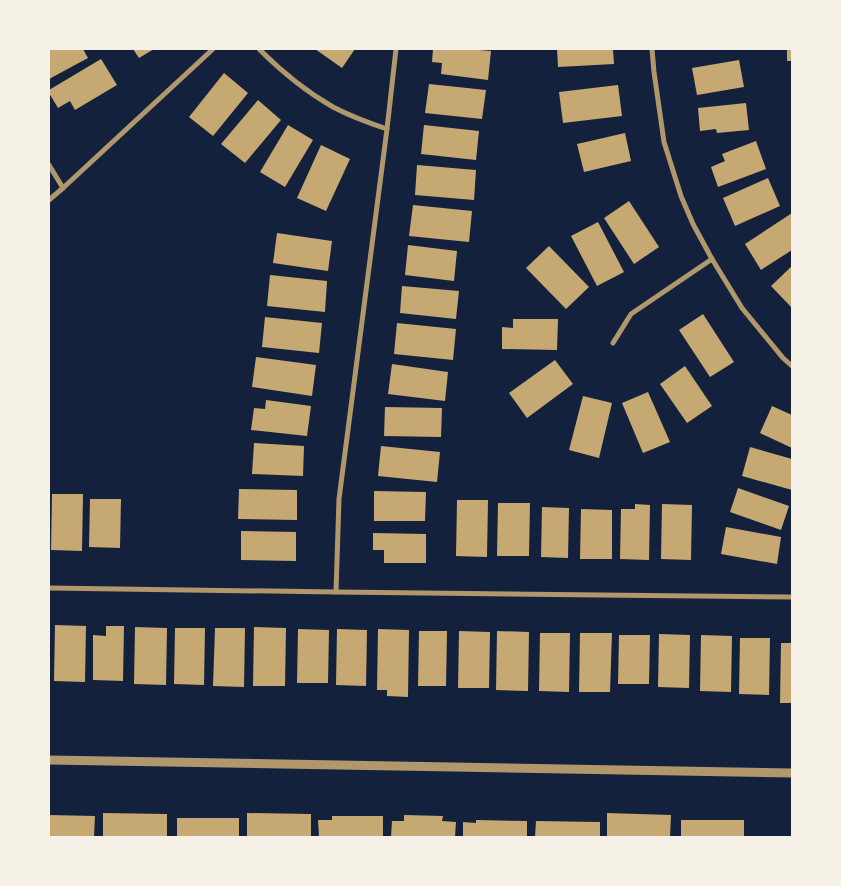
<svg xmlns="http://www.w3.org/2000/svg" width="841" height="886" font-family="'DM Sans',sans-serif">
	<rect width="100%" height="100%" fill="#14213d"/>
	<!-- building -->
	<g fill="#c6a872">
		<polygon points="49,49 83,49 88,58 49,79"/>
		<polygon points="133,49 154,49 139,58"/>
		<polygon points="315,49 355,49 342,68"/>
		<polygon points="433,49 468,49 491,51 488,80 441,74 442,63 432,62"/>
		<polygon points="557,49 613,49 614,64 558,67"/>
		<rect x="787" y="49" width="5" height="12"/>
		<polygon points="101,59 117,85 75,110 70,101 58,108 49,93 49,90"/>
		<polygon points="739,60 744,87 697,95 692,68"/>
		<polygon points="224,73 248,93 213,136 189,117"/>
		<polygon points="429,84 486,90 482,119 425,113"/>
		<polygon points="618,85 622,116 563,123 559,92"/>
		<polygon points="258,100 281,120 245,163 221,144"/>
		<polygon points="746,103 749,130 717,133 716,129 700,131 698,108"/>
		<polygon points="288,125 313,140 285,187 260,172"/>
		<polygon points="424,125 479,131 476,160 421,154"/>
		<polygon points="625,133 631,161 584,172 577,144"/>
		<polygon points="756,141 766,169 718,187 711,167 725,161 722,154"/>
		<polygon points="321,145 350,159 326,211 297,198"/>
		<polygon points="417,165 476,170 474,200 415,195"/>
		<polygon points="768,178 780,206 735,226 723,198"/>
		<polygon points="629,201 659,247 634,264 604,218"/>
		<polygon points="413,205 472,211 469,242 409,236"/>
		<polygon points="792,213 792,250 761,270 745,244"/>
		<polygon points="598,222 624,272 597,286 571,236"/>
		<polygon points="277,233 332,241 328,271 273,263"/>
		<polygon points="408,245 457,251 454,281 405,275"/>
		<polygon points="549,246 589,287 566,309 526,268"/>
		<polygon points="792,266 792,308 771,286"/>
		<polygon points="270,275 327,281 325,312 267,306"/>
		<polygon points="402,286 459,291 456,319 400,313"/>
		<polygon points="703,314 734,362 710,377 679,330"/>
		<polygon points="265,317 322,323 319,353 262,347"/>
		<polygon points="513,319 558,319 557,350 502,349 502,327 513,328"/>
		<polygon points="397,323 456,329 453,360 394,354"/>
		<polygon points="256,357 316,365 312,396 252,387"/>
		<polygon points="555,360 573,384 527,418 509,393"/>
		<polygon points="392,364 448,372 445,401 388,394"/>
		<polygon points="685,366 712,406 687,423 660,384"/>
		<polygon points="648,392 670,442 643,453 622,403"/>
		<polygon points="583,396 612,403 599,458 569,450"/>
		<polygon points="266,400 311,406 307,436 251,430 254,408 265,409"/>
		<polygon points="772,406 792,415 792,448 760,433"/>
		<polygon points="385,407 442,408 441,437 384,436"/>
		<polygon points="254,443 304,446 303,476 252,474"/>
		<polygon points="381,446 440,452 437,482 378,476"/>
		<polygon points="750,447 792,459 792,490 742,476"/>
		<polygon points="738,488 789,506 781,530 730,512"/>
		<polygon points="239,489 297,490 297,520 238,519"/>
		<polygon points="374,491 426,492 425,521 374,521"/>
		<polygon points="52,494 83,494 82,551 51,550"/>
		<polygon points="90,499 121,499 120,548 89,547"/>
		<polygon points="457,500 488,500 487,557 456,556"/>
		<polygon points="498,503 530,503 529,556 497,556"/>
		<polygon points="635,504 650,505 649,560 620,559 621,509 635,509"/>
		<polygon points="662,504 692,505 691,560 661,559"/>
		<polygon points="542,507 569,508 568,558 541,557"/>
		<polygon points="581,509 612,510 612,559 580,559"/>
		<polygon points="726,527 781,537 777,564 721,554"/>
		<polygon points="241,531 296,532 296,561 241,560"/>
		<polygon points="373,533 426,534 426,563 384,563 384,550 373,550"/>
		<polygon points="55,625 86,626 85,682 54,681"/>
		<polygon points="106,626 124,626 123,681 93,680 93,635 106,636"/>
		<polygon points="135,627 167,628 166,685 134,684"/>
		<polygon points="254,627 286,628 285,686 253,686"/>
		<polygon points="175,628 205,628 204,685 174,684"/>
		<polygon points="215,628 245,628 244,687 213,686"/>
		<polygon points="298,629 329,630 328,683 297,683"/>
		<polygon points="337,629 367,630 366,686 336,685"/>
		<polygon points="378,629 409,630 408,697 387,696 387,690 377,690"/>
		<polygon points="419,631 447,631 446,686 418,686"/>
		<polygon points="459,631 490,632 489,688 458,688"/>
		<polygon points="497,631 529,632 528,691 496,690"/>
		<polygon points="540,633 570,633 569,692 539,691"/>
		<polygon points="580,633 612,633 610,692 579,692"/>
		<polygon points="659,634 690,635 689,688 658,687"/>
		<polygon points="619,635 650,635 649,684 618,684"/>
		<polygon points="701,635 732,636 731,692 700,691"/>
		<polygon points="740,638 770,638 769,695 739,694"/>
		<polygon points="781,643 792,643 792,703 780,703"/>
		<polygon points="103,813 167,814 167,837 103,837"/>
		<polygon points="247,813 311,814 311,837 247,837"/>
		<polygon points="607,813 671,815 670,837 607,837"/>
		<polygon points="49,815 95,816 94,837 49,837"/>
		<polygon points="404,815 443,816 442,821 456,822 455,837 391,837 392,821 404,821"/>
		<polygon points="332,816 383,816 383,837 319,837 318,820 332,820"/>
		<rect x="177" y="818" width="62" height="19"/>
		<polygon points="476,820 527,821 527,837 463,837 463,822 476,823"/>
		<rect x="681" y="820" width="63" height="17"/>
		<polygon points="536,821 600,822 600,837 535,837"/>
	</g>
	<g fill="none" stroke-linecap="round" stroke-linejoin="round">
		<!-- minor -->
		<g stroke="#b1986c" stroke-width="5">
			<path d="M259,49C281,71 305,91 333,107C350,116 369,123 387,129"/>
			<polyline points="652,49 654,72 664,142 681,196 693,224 712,259 742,308 783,358 792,366"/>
			<polyline points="49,165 63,188"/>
			<polyline points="49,200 63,188 213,49"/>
			<polyline points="613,343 631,314 712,259"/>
			<polyline points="49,588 336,592 792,597"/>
			<polyline points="336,592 339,499 387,129 396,49"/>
		</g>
		<!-- tertiary -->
		<polyline stroke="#b1986c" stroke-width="9" points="49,760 792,773"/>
	</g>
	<!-- border -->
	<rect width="841" height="886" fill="none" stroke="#f6f1e7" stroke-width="100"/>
</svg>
